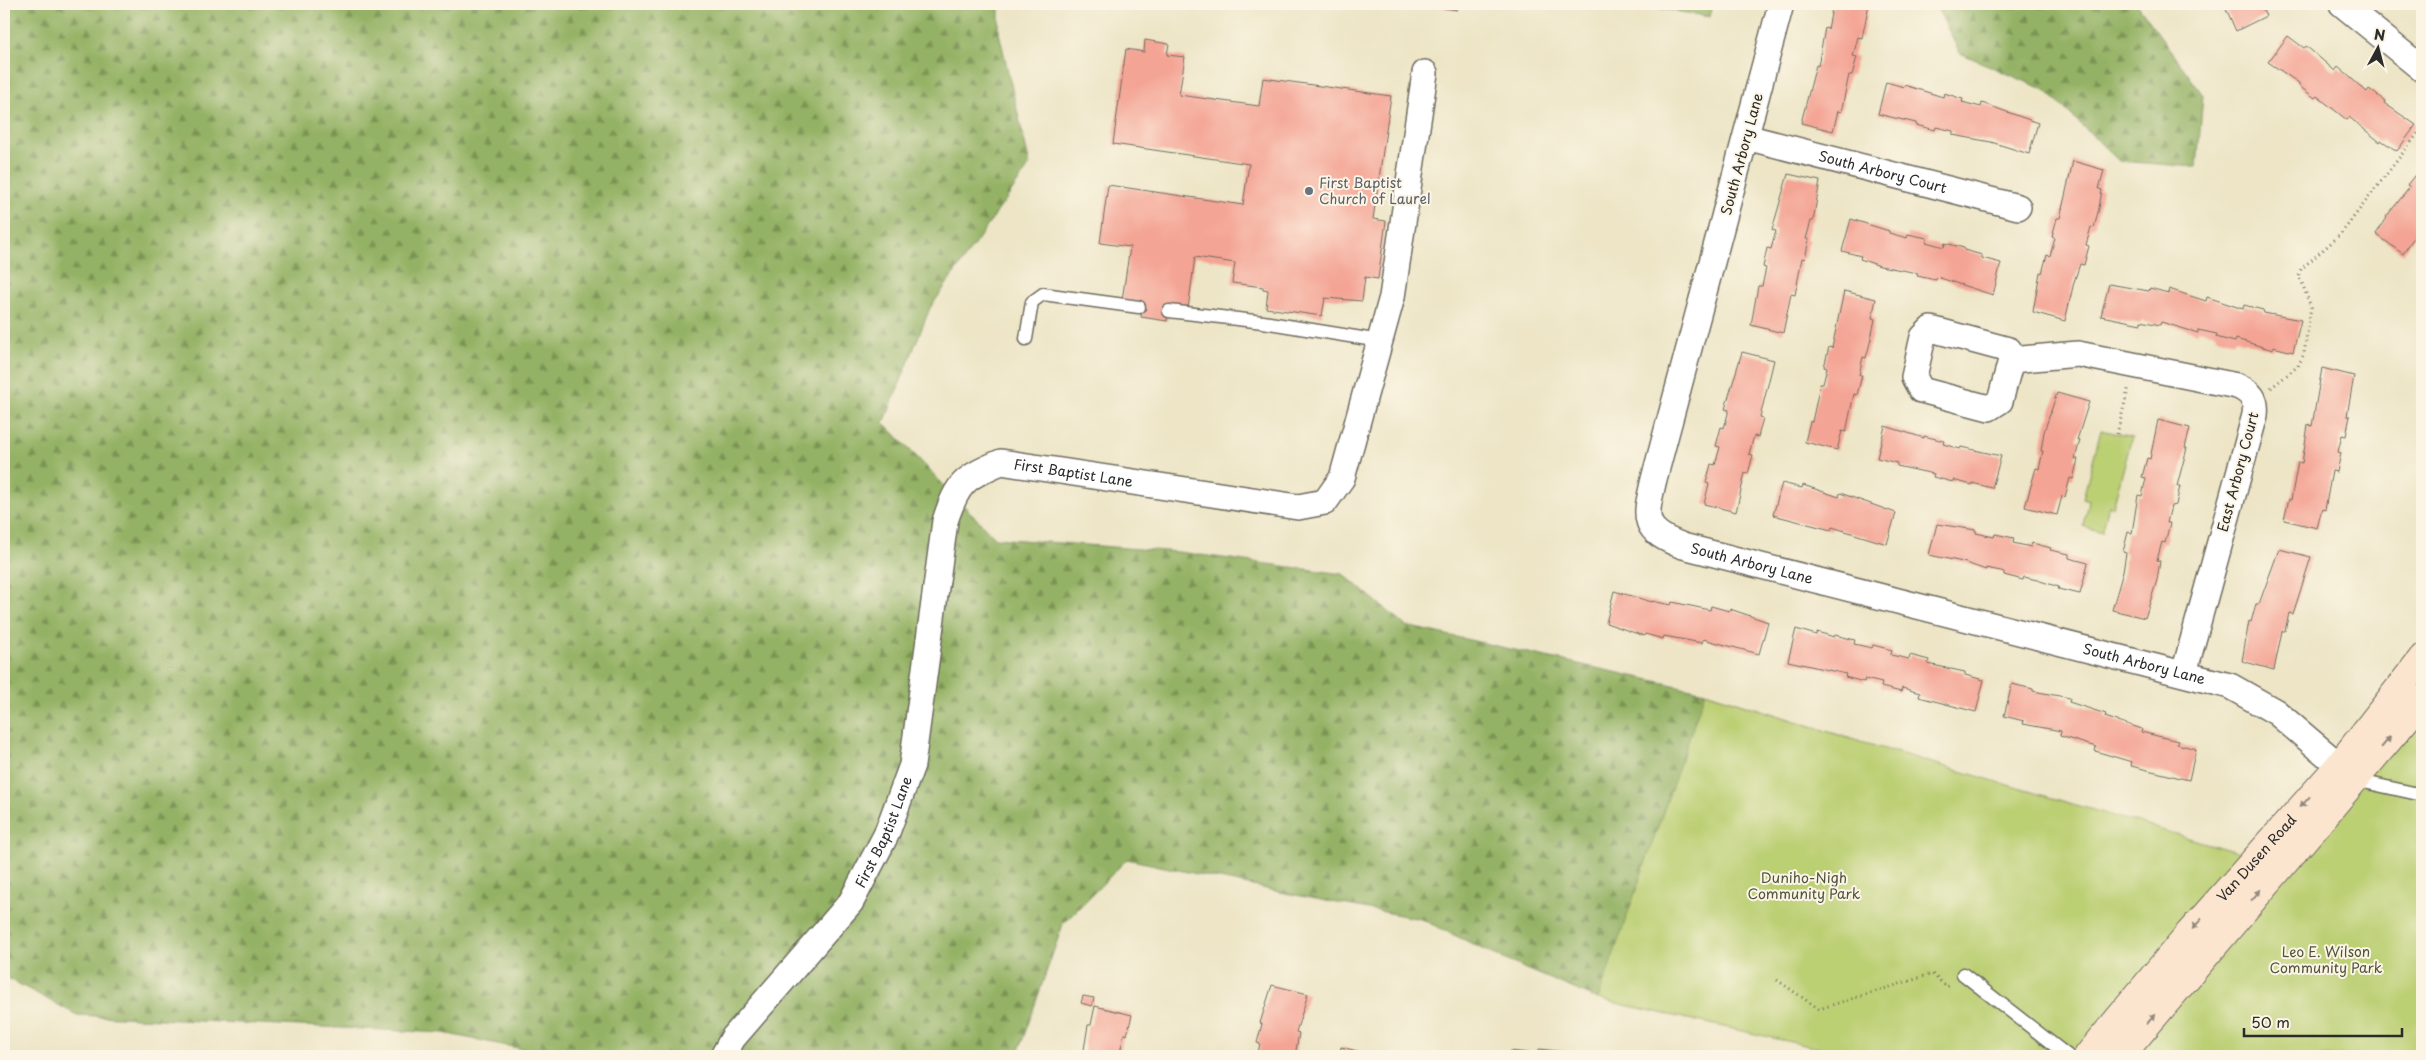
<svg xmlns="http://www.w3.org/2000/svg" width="2426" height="1060" font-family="'Playpen Sans',sans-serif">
	<defs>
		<pattern id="forest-firs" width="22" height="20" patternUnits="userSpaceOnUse" patternTransform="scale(1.25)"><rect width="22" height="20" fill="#94b265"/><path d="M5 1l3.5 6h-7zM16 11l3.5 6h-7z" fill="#799153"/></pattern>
	</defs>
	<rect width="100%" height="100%" fill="#fcf5e5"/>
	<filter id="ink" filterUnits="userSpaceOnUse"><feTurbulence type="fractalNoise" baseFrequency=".02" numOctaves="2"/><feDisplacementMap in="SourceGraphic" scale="10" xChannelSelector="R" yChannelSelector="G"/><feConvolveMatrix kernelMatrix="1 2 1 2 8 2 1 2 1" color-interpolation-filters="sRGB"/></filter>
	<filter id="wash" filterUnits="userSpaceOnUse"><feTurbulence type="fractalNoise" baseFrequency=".0096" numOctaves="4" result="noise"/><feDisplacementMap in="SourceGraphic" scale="20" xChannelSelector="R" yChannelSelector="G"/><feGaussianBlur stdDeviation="1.12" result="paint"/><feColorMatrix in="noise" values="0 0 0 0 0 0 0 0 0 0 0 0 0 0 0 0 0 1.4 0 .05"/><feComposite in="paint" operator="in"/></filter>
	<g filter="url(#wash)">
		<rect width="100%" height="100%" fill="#ede5c6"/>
		<!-- forest -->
		<g fill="url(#forest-firs)" stroke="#606e48">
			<polygon points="4,4 999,4 999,33 1030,165 930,308 884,423 995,538 1178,552 1343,574 1406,626 1705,692 1851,739 1684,972 1598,999 1510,962 1421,919 1290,894 1127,859 1063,924 1017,1056 558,1056 443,1033 77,1015 4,976"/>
			<polygon points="1634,4 1713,4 1710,17"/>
			<polygon points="1935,4 2137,4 2203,95 2197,167 2119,161 2045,90 1960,53"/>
		</g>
		<!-- park -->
		<g fill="#bbcf73" stroke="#737d4f">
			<polygon points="2101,430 2132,437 2113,507 2109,505 2102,532 2083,526 2088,500 2083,498"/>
			<polygon points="1705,692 1851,739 2257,858 2088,1056 1854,1056 1598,999"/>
			<polygon points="2422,699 2422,1056 2120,1056"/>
		</g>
		<g id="blocks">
			<!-- building -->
			<g fill="#f4a494">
				<polygon points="1444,4 1458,4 1457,10 1444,8"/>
				<polygon points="1833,4 1869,4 1862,38 1858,37 1853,56 1857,57 1852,75 1849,75 1841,112 1838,111 1833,131 1801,123 1816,65 1818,66 1825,28 1828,29"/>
				<polygon points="2224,4 2260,4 2266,16 2236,31"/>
				<polygon points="2288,36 2304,48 2306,46 2335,71 2338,67 2367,92 2369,89 2385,101 2384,103 2416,125 2397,151 2381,140 2380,142 2349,117 2347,120 2317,96 2315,98 2299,86 2299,83 2268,62"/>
				<polygon points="1145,40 1169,44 1167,55 1185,57 1179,95 1259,106 1263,78 1391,96 1373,219 1386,221 1378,279 1365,277 1362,301 1325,298 1322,316 1266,308 1268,290 1263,289 1263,287 1232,283 1235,263 1195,257 1188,309 1169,307 1167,321 1141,317 1142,303 1122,300 1130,247 1100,243 1108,185 1243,205 1249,164 1113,144 1126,49 1144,52"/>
				<polygon points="1886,82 1904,87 1904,85 1943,97 1944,93 1963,99 1962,102 1981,107 1982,103 2038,123 2029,154 1991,142 1953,135 1953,131 1936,127 1935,130 1916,125 1916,123 1878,114"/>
				<polygon points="2073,161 2104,170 2099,189 2102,190 2099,208 2094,228 2091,227 2086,245 2089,246 2084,265 2080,264 2074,282 2065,321 2033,312 2040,272 2042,273 2047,255 2050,256 2055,238 2052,237 2057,218 2060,218"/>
				<polygon points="2422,166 2422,225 2403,254 2376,234 2387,218 2386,217 2410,187 2407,185"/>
				<polygon points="1788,174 1820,181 1813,221 1811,221 1806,239 1809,239 1805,259 1802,258 1795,295 1791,294 1783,333 1751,325 1758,286 1762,286 1766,268 1763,267 1767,248 1771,249 1776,231 1772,230"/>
				<polygon points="1851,219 1889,231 1889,233 1907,238 1908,234 1927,238 1926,242 1944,247 1945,243 1964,248 1964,250 1982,255 1982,258 2001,263 1993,295 1937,277 1936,280 1917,276 1918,273 1880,266 1860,259 1861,256 1842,251"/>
				<polygon points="2109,284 2149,291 2150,288 2168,293 2169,289 2206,301 2207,297 2243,309 2244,305 2263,310 2264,313 2301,320 2293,352 2273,347 2273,350 2236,339 2235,342 2216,337 2217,334 2198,330 2198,333 2161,322 2160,325 2141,321 2141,324 2101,316"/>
				<polygon points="1844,291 1876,299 1872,318 1875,319 1871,339 1866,358 1863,357 1859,375 1862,375 1857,395 1854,394 1846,432 1842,431 1837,450 1805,442 1810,421 1812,422 1820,384 1823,384 1827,368 1824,367 1829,347 1832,348"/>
				<polygon points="1742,352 1774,360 1760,417 1763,418 1758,437 1754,436 1749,454 1753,455 1748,474 1745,473 1736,512 1704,504 1709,484 1706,483 1711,464 1715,465 1720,447 1716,446 1721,427 1724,428 1729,410 1725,409"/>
				<polygon points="2322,368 2354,376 2347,416 2350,416 2346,436 2342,435 2338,452 2341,453 2337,472 2332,471 2325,510 2322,509 2317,528 2284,520 2289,499 2291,500 2298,462 2302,463 2308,425 2312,426"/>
				<polygon points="2057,393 2089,402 2077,440 2080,440 2075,459 2078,459 2073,479 2070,478 2065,497 2062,496 2057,515 2025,507 2036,468 2039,469 2043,451 2041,451 2044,432"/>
				<polygon points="2158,420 2190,428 2185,448 2187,448 2177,486 2180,486 2176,505 2171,506 2167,523 2170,523 2165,543 2162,542 2157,560 2160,561 2157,580 2145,618 2112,610 2123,572 2126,553 2123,552 2128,532 2132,533 2138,495 2142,496 2146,478 2142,477 2147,458 2150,459"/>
				<polygon points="1885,426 1924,438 1924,436 1944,441 1943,444 1960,449 1961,447 2001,456 1992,488 1972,483 1972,485 1953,480 1953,482 1933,477 1934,474 1897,466 1897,463 1877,458"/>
				<polygon points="1782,483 1802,488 1803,485 1839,497 1840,493 1896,513 1887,544 1832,527 1831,530 1773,515"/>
				<polygon points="1937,524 1976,530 1976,533 1994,537 1995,534 2014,538 2013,543 2031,547 2032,543 2051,548 2050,550 2069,554 2069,558 2088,563 2080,594 2058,589 2059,587 2037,580 2024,577 2023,580 2004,575 2004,572 2001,571 1986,568 1986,570 1963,562 1929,555"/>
				<polygon points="2279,549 2311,557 2293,614 2289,613 2285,631 2282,631 2274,670 2242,661 2249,621 2251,622 2256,604 2259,604"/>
				<polygon points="1614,591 1652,602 1652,601 1671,605 1672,602 1710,610 1711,606 1729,611 1730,609 1768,622 1759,654 1703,639 1702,643 1664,636 1663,639 1645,634 1644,636 1606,623"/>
				<polygon points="1796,629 1816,635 1817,632 1834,637 1835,635 1855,640 1854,644 1872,648 1873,645 1892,650 1891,655 1909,659 1910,655 1929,660 1928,664 1965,672 1965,675 1984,680 1976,712 1919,697 1920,693 1902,688 1901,692 1881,687 1882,683 1865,679 1864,682 1845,677 1846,674 1788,661"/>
				<polygon points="2012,684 2033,689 2033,691 2070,698 2069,702 2106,714 2105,717 2142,729 2141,732 2178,741 2177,744 2196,749 2189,780 2131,766 2132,762 2095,751 2096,747 2060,736 2061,731 2023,724 2024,721 2004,716"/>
				<polygon points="1272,985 1308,994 1296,1032 1299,1033 1295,1056 1257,1056 1260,1044 1257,1043 1262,1024 1260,1023"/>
				<polygon points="1083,996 1094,998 1092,1006 1081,1003"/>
				<polygon points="1095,1006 1132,1015 1127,1035 1124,1034 1120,1053 1122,1054 1122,1056 1083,1056 1088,1025 1091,1025"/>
				<polygon points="1341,1047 1378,1056 1339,1056"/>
				<polygon points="1539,1049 1567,1052 1566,1056 1510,1056 1510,1051 1539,1054"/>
			</g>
		</g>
	</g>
	<g filter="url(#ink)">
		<use href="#blocks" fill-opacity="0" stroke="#6f6c61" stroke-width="1"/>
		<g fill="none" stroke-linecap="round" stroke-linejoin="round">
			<defs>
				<g id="lane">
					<polyline points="1169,311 1263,322 1380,341"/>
					<polyline points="1026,339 1032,302 1043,294 1139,307"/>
					<polyline points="2355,780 2418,794 2422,789"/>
					<polyline points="1963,974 2068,1056"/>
				</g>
				<g id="street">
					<path id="s1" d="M1781,4L1654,479C1645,518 1640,530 1683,546L2230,686L2276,712L2355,779"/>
					<polyline points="2342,4 2422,69"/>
					<path id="s2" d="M1746,137L2018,207"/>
					<path d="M2011,360L2009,350L1931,329L1923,337L1914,377L1921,390L1989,408L2000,401L2011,360L2078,354L2237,386C2251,392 2257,399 2255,415L2184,673"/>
					<path id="s3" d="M723,1056L733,1038L851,902L886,835L912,765L945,521C958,482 964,478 1001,462L1298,507L1325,502L1342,478L1392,297L1425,73"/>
				</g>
				<g id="secondary">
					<path id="s4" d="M2088,1056L2189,934L2338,767L2422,659"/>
					<polyline points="2120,1056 2422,700"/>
				</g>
			</defs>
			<!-- lane casing -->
			<use href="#lane" stroke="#6f6c61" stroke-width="15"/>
			<!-- street casing -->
			<use href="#street" stroke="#6f6c61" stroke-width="28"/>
			<!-- secondary casing -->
			<use href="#secondary" stroke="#6f6c61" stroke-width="30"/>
			<!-- path -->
			<g stroke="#6f6c61" stroke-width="3" stroke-dasharray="1 4" stroke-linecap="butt">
				<polyline points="2271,388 2298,366 2304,354 2311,307 2299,275 2301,269 2340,235 2422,128"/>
				<polyline points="2117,434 2129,386"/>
				<polyline points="1777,980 1819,1009 1932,974 1947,987 1951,984"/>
			</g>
			<!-- lane -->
			<use href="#lane" stroke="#fff" stroke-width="12"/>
			<!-- street -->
			<use href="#street" stroke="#fff" stroke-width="25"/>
			<!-- secondary -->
			<use href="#secondary" stroke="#fbe5cf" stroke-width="28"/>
		</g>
		<!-- one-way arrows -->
		<defs><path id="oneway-solid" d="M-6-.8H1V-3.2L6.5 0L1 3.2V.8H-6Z" transform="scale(1.25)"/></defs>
		<g fill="#93887d">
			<use href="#oneway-solid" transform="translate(2386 742) rotate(-50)"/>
			<use href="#oneway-solid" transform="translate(2305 802) rotate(132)"/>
			<use href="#oneway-solid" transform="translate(2256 895) rotate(-49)"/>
			<use href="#oneway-solid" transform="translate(2197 924) rotate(132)"/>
			<use href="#oneway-solid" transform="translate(2151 1019) rotate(-50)"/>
		</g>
	</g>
	<!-- markers -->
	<circle fill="#6b7280" stroke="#fcf5e5" stroke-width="2" cx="1309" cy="191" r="5"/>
	<g text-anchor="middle" stroke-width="4" stroke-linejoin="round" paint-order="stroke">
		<!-- street labels -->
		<g font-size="14" fill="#2b2b2b" stroke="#fcf5e5">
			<text transform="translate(1742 154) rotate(-75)" y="5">South Arbory Lane</text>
			<text dy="5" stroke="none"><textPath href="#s2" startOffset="141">South Arbory Court</textPath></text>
			<text transform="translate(2238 472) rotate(-75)" y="5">East Arbory Court</text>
			<text dy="5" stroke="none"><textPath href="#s3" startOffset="756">First Baptist Lane</textPath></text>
			<text dy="5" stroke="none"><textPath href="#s1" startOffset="649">South Arbory Lane</textPath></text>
			<text dy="5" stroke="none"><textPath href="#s1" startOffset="1054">South Arbory Lane</textPath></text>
			<text dy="5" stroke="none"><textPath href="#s3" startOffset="278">First Baptist Lane</textPath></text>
			<text dy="5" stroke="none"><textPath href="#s4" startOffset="260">Van Dusen Road</textPath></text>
		</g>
		<!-- worship labels -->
		<g font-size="14" fill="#5b616d" stroke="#fcf5e5" text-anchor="start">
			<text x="1319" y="188">First Baptist<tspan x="1319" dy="16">Church of Laurel</tspan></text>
		</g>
		<!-- park labels -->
		<g font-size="14" fill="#4f543d" stroke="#fcf5e5">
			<text x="1804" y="883">Duniho-Nigh<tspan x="1804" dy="16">Community Park</tspan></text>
			<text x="2326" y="957">Leo E. Wilson<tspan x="2326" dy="16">Community Park</tspan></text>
		</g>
	</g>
	<!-- margin -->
	<rect width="2426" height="1060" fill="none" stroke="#fcf5e5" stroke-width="20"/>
	<!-- north arrow -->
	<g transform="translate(2378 48) rotate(7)" stroke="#fcf5e5" stroke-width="4" paint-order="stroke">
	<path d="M0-4L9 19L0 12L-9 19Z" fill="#2b2b2b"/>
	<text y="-8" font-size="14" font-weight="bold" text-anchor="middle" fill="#2b2b2b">N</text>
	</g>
	<!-- scale -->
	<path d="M2244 1028v8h158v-8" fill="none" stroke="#2b2b2b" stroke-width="2.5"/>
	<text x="2251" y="1028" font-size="15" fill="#2b2b2b" stroke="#fcf5e5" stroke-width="4" paint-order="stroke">50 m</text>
</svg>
